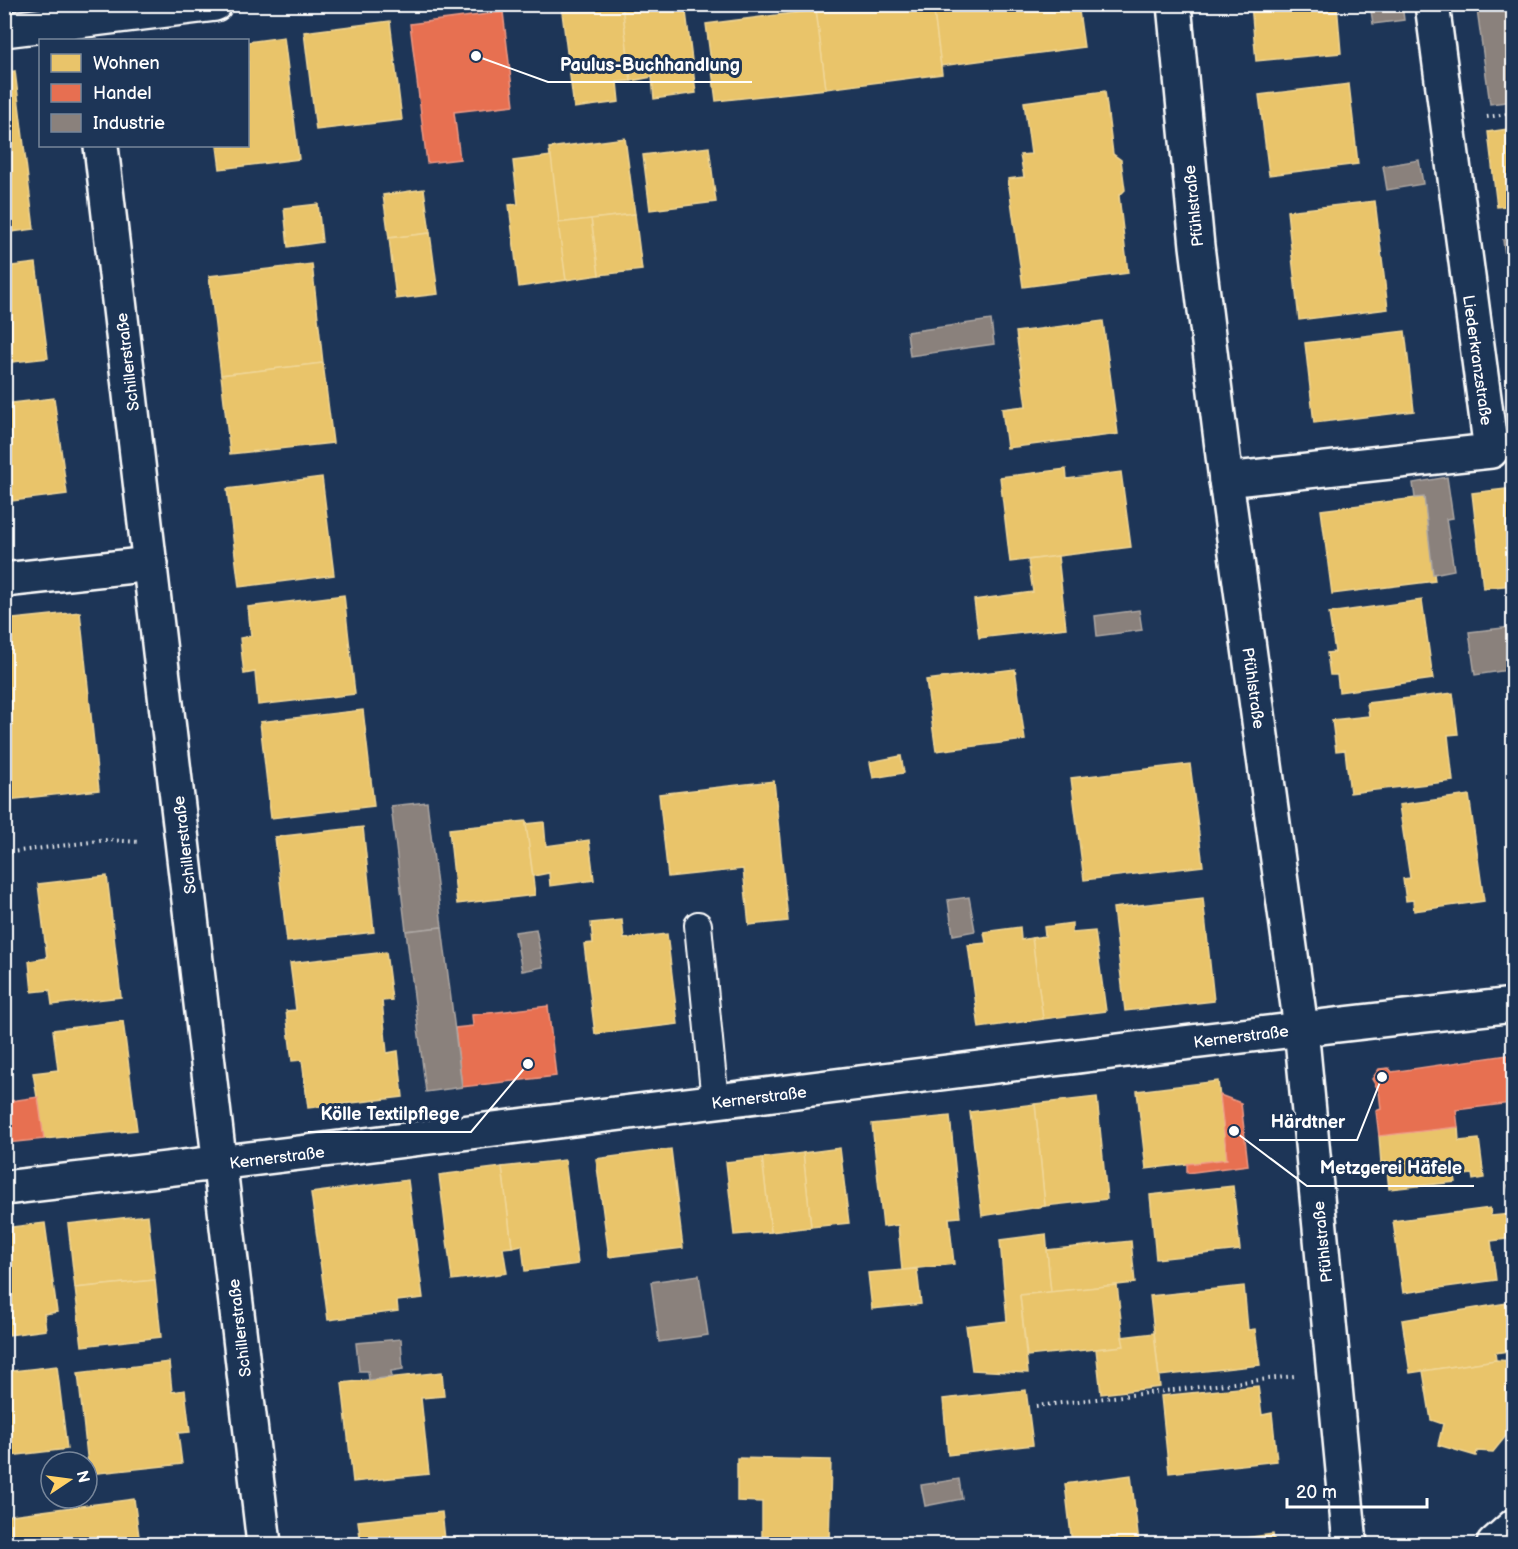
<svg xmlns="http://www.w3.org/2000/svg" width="1518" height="1549" font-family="'Balsamiq Sans',sans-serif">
	<rect width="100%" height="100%" fill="#1d3557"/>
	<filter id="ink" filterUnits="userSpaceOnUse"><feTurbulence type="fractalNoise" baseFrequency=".0167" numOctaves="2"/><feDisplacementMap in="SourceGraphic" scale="12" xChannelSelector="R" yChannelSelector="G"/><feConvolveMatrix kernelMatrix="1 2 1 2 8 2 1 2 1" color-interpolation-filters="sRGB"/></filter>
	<g filter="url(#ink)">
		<!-- homes -->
		<g fill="#e9c46a" stroke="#f0d697" stroke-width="1.5">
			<polygon points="561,4 622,4 631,81 617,82 619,102 574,108"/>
			<polygon points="622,4 685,4 696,93 654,99 652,77 631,81"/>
			<polygon points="859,4 933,4 942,74 826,89 816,10"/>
			<polygon points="933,4 1078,4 1084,47 941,66"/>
			<polygon points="1251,4 1337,4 1341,53 1256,61"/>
			<polygon points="816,10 826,89 716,101 706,24"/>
			<polygon points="390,21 402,120 316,130 304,32"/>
			<polygon points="284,37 299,159 220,169 217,146 248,146 248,42"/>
			<polygon points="15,71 34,229 4,233 4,73"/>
			<polygon points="1349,84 1358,164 1269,175 1259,95"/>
			<polygon points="1105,91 1113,154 1121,160 1125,190 1119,196 1128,273 1023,287 1008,179 1024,177 1020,155 1031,154 1024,102"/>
			<polygon points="1514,128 1514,205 1497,207 1488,132"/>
			<polygon points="625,138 635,214 558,223 549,148"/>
			<polygon points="709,147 716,202 650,210 643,155"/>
			<polygon points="551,156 566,280 519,287 509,205 518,204 513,161"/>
			<polygon points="424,189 430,233 389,238 383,195"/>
			<polygon points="1375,201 1388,309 1299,320 1287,211"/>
			<polygon points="318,204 322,242 288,247 284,208"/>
			<polygon points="635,214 642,270 599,275 591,219"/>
			<polygon points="591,219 599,275 566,280 558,223"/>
			<polygon points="430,233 438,294 396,299 389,238"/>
			<polygon points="36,263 48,358 4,363 4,267"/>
			<polygon points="312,264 323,363 221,375 209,276"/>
			<polygon points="1103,321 1118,434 1007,448 1002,409 1026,406 1016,332"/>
			<polygon points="1405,331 1414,411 1314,423 1305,343"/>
			<polygon points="323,363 333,443 230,454 221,375"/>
			<polygon points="54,398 67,494 4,502 4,404"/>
			<polygon points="1066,469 1067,479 1121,472 1131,547 1010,562 1000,477"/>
			<polygon points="322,477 334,575 239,587 227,489"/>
			<polygon points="1514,488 1514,585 1483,588 1472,493"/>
			<polygon points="1424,497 1435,581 1332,594 1321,510"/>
			<polygon points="1058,556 1066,628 979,638 974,600 1033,592 1028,560"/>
			<polygon points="344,595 355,694 258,705 255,672 244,674 240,638 251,636 248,607"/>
			<polygon points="1422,600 1433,679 1339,692 1337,675 1330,675 1327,653 1335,652 1329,613"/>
			<polygon points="80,612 99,790 7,800 4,776 4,620"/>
			<polygon points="1015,669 1025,740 936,751 926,680"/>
			<polygon points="1453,693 1458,734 1448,735 1453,781 1350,793 1345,750 1336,751 1332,720 1369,716 1367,703"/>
			<polygon points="363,710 374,806 271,818 260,722"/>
			<polygon points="901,756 904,773 873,778 870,762"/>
			<polygon points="1190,764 1203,866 1084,880 1071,778"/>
			<polygon points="774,781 788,921 749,925 743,869 668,877 659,794"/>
			<polygon points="1469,795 1484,901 1414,911 1413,900 1406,901 1403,879 1410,878 1399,805"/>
			<polygon points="526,821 535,895 457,904 449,829"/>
			<polygon points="544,822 546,846 589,840 594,880 550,886 549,873 533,876 526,824"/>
			<polygon points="363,827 374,932 287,942 275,837"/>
			<polygon points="107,876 121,997 52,1005 50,990 32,992 29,961 47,958 38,884"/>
			<polygon points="1203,898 1214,1001 1125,1011 1113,908"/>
			<polygon points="622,920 624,939 667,934 678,1024 595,1034 584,944 593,943 591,923"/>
			<polygon points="1072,923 1072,933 1095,931 1106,1011 1043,1019 1032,938 1045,936 1044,927"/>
			<polygon points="1020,927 1021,940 1032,938 1043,1019 979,1028 968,945 986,943 984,932"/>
			<polygon points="386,952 392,1000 382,1001 387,1053 398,1051 403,1097 308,1108 302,1060 292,1061 286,1011 296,1010 290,963"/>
			<polygon points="123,1021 137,1130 44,1139 33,1073 58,1070 53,1030"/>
			<polygon points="1218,1081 1227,1159 1146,1169 1137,1091"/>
			<polygon points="1097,1097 1107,1199 1045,1206 1035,1104"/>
			<polygon points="1035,1104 1045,1206 982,1216 970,1112"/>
			<polygon points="950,1116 960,1217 949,1218 954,1264 902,1270 898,1225 883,1227 872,1124"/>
			<polygon points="1458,1127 1459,1141 1479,1139 1484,1178 1473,1180 1472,1174 1455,1176 1456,1182 1389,1189 1386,1162 1381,1163 1379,1136"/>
			<polygon points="840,1148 849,1223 811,1227 803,1153"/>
			<polygon points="671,1149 683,1248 609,1257 596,1159"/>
			<polygon points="803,1153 811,1227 771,1232 762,1158"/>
			<polygon points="762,1158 771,1232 734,1235 726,1162"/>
			<polygon points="565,1160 578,1264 525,1271 522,1245 512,1247 502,1167"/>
			<polygon points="502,1167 512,1247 503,1248 507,1273 452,1280 439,1175"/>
			<polygon points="408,1180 423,1298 397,1301 398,1311 328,1320 311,1193"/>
			<polygon points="1233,1186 1240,1250 1156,1259 1150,1195"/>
			<polygon points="1490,1208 1491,1216 1511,1214 1514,1235 1514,1238 1491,1241 1496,1280 1403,1293 1393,1221"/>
			<polygon points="148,1215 155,1280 75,1288 68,1224"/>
			<polygon points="45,1223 57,1312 44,1314 46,1330 9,1335 6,1317 4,1318 4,1228"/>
			<polygon points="1046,1234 1051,1292 1020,1295 1028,1373 972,1370 966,1326 1007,1321 1000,1240"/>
			<polygon points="1131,1241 1135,1283 1051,1292 1047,1250"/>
			<polygon points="917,1269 921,1304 872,1309 868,1273"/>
			<polygon points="155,1280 161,1337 82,1346 75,1288"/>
			<polygon points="1117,1285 1124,1346 1027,1356 1020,1295"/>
			<polygon points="1244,1286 1248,1330 1255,1329 1260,1365 1159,1376 1150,1296"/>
			<polygon points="1514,1302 1514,1350 1495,1353 1496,1360 1410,1373 1402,1320"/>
			<polygon points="1154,1333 1160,1387 1101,1394 1096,1349 1124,1346 1122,1337"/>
			<polygon points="1496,1360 1514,1361 1514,1426 1493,1452 1477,1451 1476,1456 1438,1445 1443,1424 1431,1420 1423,1371"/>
			<polygon points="169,1362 172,1392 185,1390 190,1432 178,1433 182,1464 89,1474 78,1373"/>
			<polygon points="57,1366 67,1449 10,1456 4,1411 4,1372"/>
			<polygon points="442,1372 444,1396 421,1398 429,1474 353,1482 342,1383"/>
			<polygon points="1258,1386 1262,1415 1272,1413 1277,1461 1169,1473 1161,1396"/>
			<polygon points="1026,1390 1033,1445 948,1455 943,1399"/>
			<polygon points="4,1411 10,1456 4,1457"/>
			<polygon points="737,1458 831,1460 829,1544 762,1544 762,1502 737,1501"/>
			<polygon points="1131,1475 1139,1544 1072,1544 1065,1484"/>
			<polygon points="134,1499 140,1544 4,1544 4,1516"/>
			<polygon points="442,1512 445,1539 459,1538 460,1544 361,1544 358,1521"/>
			<polygon points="1273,1534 1275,1544 1201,1544"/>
			<polygon points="702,1540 702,1544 626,1544"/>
		</g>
		<!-- shops -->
		<g fill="#e76f51" stroke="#ee9a85" stroke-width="1.5">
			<polygon points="503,12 514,105 454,112 460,159 427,163 410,24"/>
			<polygon points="548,1006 556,1076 462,1087 455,1028 473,1026 472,1015"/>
			<polygon points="1514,1054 1514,1116 1511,1103 1456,1110 1458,1127 1379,1136 1376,1111 1381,1109 1379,1091 1372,1079 1379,1069 1389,1068 1392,1072"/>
			<polygon points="1220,1095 1241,1103 1248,1165 1187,1173 1187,1164 1227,1159"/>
			<polygon points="38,1097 44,1139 7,1143 4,1102"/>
		</g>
		<!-- industry -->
		<g fill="#8a817c" stroke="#ada7a3" stroke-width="1.5">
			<polygon points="1370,4 1402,4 1404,20 1373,24"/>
			<polygon points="1514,4 1514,101 1490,104 1477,9"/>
			<polygon points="1419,160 1423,184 1387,190 1383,166"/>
			<polygon points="1514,239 1514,316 1513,316 1503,240"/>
			<polygon points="991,320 994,344 910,356 907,332"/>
			<polygon points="1447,477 1453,518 1446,519 1454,570 1433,574 1424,497 1415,498 1413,483"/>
			<polygon points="1139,610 1142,630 1097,636 1095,616"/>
			<polygon points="1511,627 1514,669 1475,675 1469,632"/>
			<polygon points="427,802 442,927 406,931 391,806"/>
			<polygon points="969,897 975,931 953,935 948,900"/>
			<polygon points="442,927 462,1087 426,1092 406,931"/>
			<polygon points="536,929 543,967 522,971 515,932"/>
			<polygon points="1514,1184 1514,1207 1512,1208 1508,1185"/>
			<polygon points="699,1275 708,1335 659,1342 651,1282"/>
			<polygon points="401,1339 403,1369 391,1371 392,1377 369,1380 368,1371 359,1371 356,1343"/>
			<polygon points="959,1479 962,1499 925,1506 921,1485"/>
		</g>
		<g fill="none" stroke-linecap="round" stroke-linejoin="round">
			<defs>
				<polyline id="lane" points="698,925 715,1102"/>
				<g id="street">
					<polyline points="1174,4 1197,246 1226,480 1301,1028 1350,1544"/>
					<polyline points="4,30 215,4"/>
					<polyline points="101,146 264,1544"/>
					<polyline points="1226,480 1491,451 1432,4"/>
					<polyline points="4,580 151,564"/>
					<path d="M4,1188C508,1131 1010,1060 1514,1005"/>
					<polyline points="1494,1544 1514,1526"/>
				</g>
			</defs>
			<!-- lane casing -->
			<use href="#lane" stroke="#fff" stroke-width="30"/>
			<!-- street casing -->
			<use href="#street" stroke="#fff" stroke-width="38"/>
			<!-- path -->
			<g stroke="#fff" stroke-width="4" stroke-dasharray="1.5 4.5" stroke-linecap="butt">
				<polyline points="1487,117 1514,113"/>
				<polyline points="4,853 107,840 141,842"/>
				<polyline points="1036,1406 1294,1376"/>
			</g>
			<!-- lane -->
			<use href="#lane" stroke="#1d3557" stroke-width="26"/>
			<!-- street -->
			<use href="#street" stroke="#1d3557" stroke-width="33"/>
		</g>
	</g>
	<g text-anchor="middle" stroke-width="6" stroke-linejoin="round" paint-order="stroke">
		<!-- street labels -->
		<g font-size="16" fill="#fff" stroke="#1d3557">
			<text transform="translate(1193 206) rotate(-96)" y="6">Pfühlstraße</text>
			<text transform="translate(1478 360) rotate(82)" y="6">Liederkranzstraße</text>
			<text transform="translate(127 362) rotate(-97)" y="6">Schillerstraße</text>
			<text transform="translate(1254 688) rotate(82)" y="6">Pfühlstraße</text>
			<text transform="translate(184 845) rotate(-97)" y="6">Schillerstraße</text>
			<text transform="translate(1241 1036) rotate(-7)" y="6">Kernerstraße</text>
			<text transform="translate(759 1097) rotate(-7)" y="6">Kernerstraße</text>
			<text transform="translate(277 1157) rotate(-7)" y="6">Kernerstraße</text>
			<text transform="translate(1322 1242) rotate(-96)" y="6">Pfühlstraße</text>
			<text transform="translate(239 1328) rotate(-97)" y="6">Schillerstraße</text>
		</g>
	</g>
	<!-- callouts -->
	<path fill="none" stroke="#fff" stroke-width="2" d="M476 56L548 82H752M528 1064L471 1132H308M1382 1077L1357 1140H1259M1234 1131L1307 1186H1474"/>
	<g fill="#fff" stroke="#1d3557" stroke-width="2">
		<circle cx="476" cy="56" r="6"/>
		<circle cx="528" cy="1064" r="6"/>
		<circle cx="1382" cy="1077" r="6"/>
		<circle cx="1234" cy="1131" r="6"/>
	</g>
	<g font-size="18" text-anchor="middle" font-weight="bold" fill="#fff" stroke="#1d3557" stroke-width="6" stroke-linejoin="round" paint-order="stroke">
		<text x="650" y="71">Paulus-Buchhandlung</text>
		<text x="390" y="1120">Kölle Textilpflege</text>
		<text x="1308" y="1128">Härdtner</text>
		<text x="1391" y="1174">Metzgerei Häfele</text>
	</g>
	<!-- margin -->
	<rect width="1518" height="1549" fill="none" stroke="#1d3557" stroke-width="24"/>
	<rect x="12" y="12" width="1494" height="1525" fill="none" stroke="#fff" stroke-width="2" filter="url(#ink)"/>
	<!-- legend -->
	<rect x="39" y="39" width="210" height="108" fill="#1d3557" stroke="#77869a" stroke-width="1.5"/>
	<rect x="51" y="54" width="30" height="18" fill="#e9c46a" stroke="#77869a" stroke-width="1.5"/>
	<text x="93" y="69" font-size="18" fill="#ffffff">Wohnen</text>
	<rect x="51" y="84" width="30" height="18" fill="#e76f51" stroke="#77869a" stroke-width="1.5"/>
	<text x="93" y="99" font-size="18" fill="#ffffff">Handel</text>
	<rect x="51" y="114" width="30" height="18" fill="#8a817c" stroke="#77869a" stroke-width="1.5"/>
	<text x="93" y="129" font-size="18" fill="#ffffff">Industrie</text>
	<!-- north arrow -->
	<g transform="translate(69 1480) rotate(77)"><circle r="28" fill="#1d3557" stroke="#77869a" stroke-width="1.5"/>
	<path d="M0-4.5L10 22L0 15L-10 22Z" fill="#ffd166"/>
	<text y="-9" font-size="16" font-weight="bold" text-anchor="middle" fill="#ffffff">N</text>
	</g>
	<!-- scale -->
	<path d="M1287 1498v9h140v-9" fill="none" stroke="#ffffff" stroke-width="3"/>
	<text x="1296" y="1498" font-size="18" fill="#ffffff" stroke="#1d3557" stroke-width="4.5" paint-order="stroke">20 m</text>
</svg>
